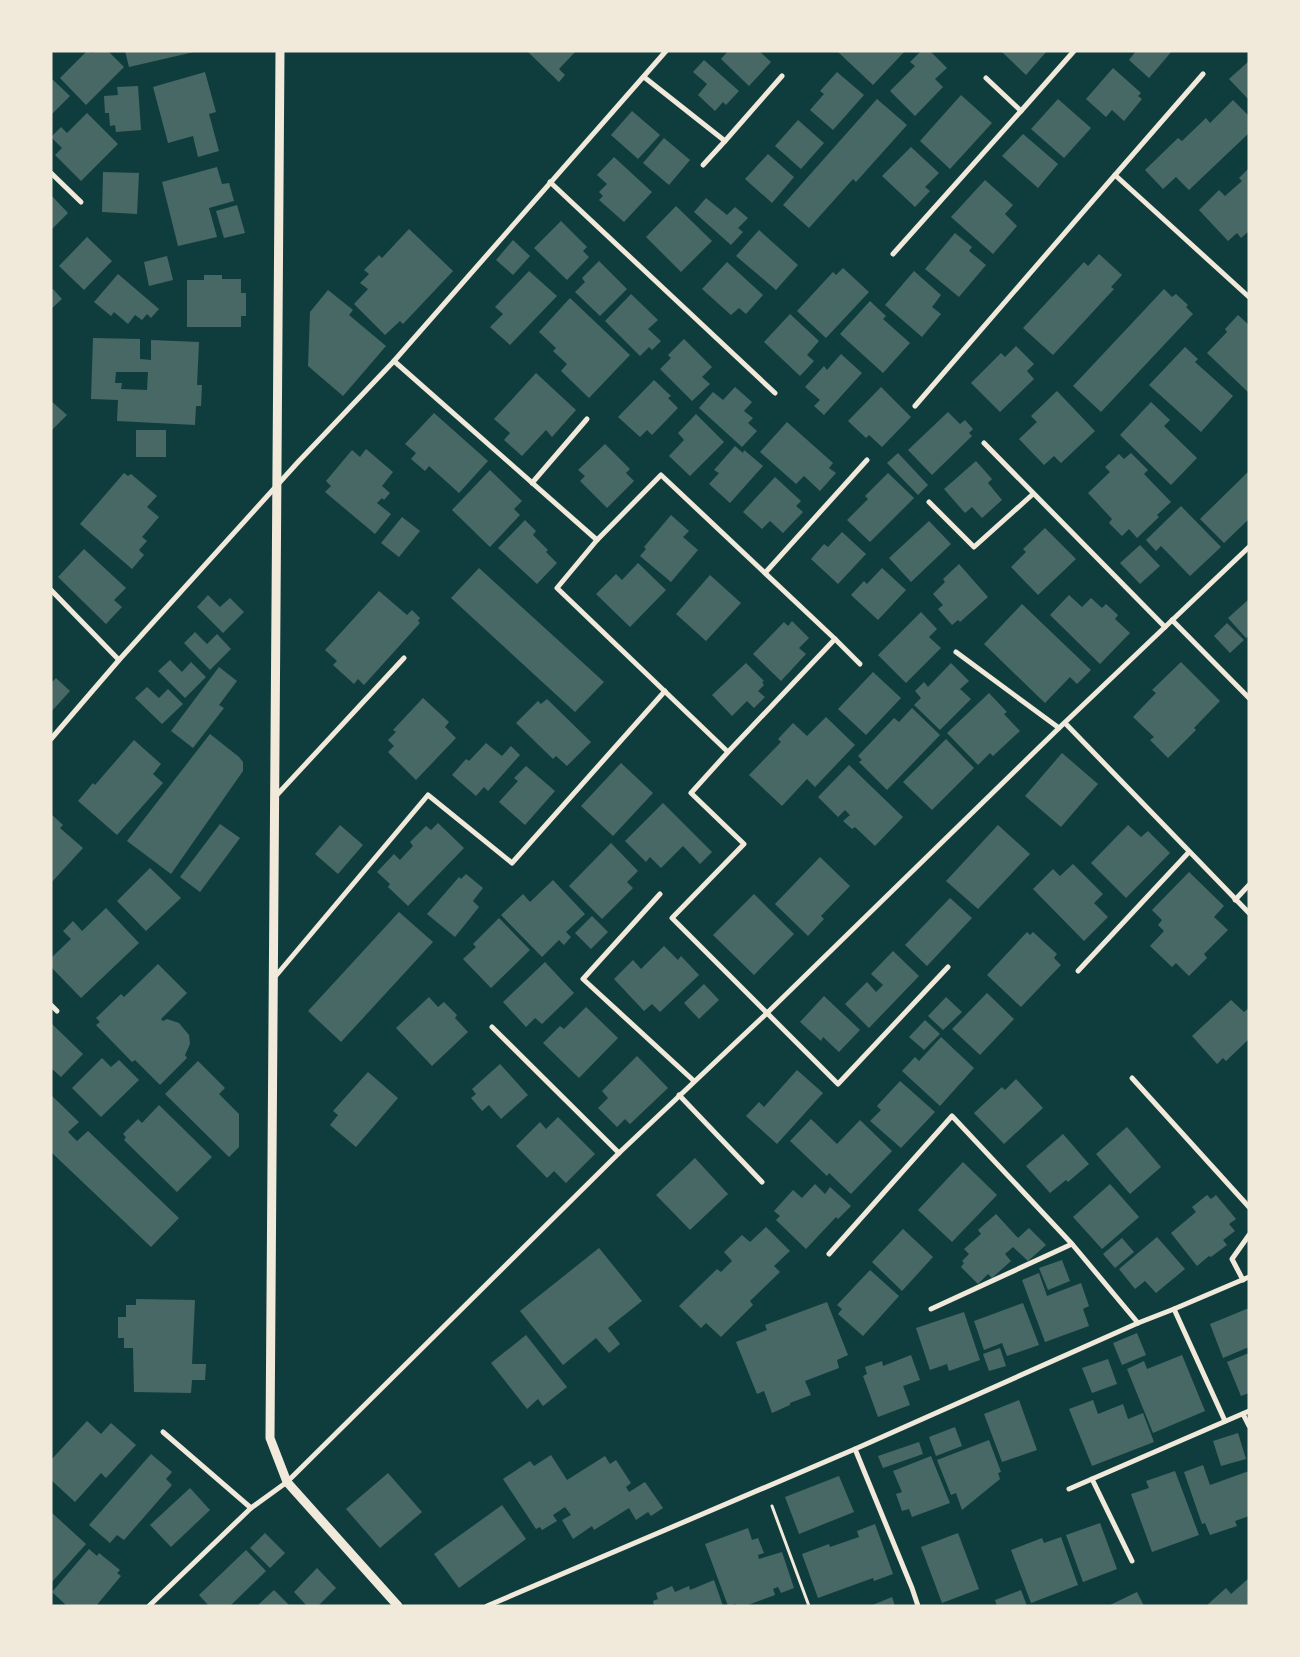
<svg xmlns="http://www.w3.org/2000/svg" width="1300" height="1657" font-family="Rubik,sans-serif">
	<rect width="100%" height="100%" fill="#0f3d3e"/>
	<!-- building -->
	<g fill="#486865" fill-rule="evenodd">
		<polygon points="87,51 92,53 94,51 108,51 124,67 86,105 60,78"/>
		<polygon points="125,51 194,51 194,52 129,67"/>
		<polygon points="527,51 576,51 559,69 565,75 559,82"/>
		<polygon points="728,51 759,51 771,62 749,86 721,59"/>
		<polygon points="837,51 903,51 904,52 873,85"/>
		<polygon points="921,51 930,51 947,68 935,79 943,87 915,116 890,91 915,66 910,62"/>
		<polygon points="1003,51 1047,51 1026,75 1002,52"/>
		<polygon points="1136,51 1172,51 1149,78 1129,60"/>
		<polygon points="704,60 739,91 726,105 723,102 715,111 698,95 707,84 693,72"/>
		<polygon points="1249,61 1249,100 1229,79"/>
		<polygon points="1113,68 1141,93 1138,96 1142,99 1124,121 1112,110 1106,117 1086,99"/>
		<polygon points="205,72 216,112 209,114 219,151 198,157 193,136 168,143 153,87"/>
		<polygon points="837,72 864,95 833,130 810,110 824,94 820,91"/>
		<polygon points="51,78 70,96 51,115"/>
		<polygon points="138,86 141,130 116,132 115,125 110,126 109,113 105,113 104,96 118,95 117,87"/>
		<polygon points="961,95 992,123 950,169 920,141"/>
		<polygon points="877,99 907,125 856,182 853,179 809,228 783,205"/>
		<polygon points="1058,99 1091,128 1064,158 1031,129"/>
		<polygon points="1233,100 1249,116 1249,133 1189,190 1176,177 1163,189 1145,170 1178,138 1182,141 1206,118 1210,123"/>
		<polygon points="632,111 660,135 638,159 611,135"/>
		<polygon points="87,113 118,144 81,181 55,155 62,148 51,137 61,127 67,133"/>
		<polygon points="798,120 824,143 801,169 775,146"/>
		<polygon points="1023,134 1058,164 1038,188 1002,156"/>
		<polygon points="664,138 690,160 669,185 643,163"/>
		<polygon points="911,147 939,173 925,187 930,191 915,207 882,176"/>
		<polygon points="768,154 794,177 772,203 745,179"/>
		<polygon points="614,157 652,192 624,222 599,200 603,196 599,192 607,184 597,175"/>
		<polygon points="217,167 222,184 229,183 234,201 209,208 217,237 178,246 162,182"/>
		<polygon points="1249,168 1249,231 1241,238 1237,233 1228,241 1199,210 1219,190 1225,196 1242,181 1239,178"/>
		<polygon points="103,172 139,173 137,214 102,212"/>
		<polygon points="985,180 1013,205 1005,214 1017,226 993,254 951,217"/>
		<polygon points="51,195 68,213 51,230"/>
		<polygon points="706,198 727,215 735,207 748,218 738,228 743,232 731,245 694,212"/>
		<polygon points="237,205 245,233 224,238 216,211"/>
		<polygon points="676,206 712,241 681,272 646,237"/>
		<polygon points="561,221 587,247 583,251 589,257 567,280 534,248"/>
		<polygon points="409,229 453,271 403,324 400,321 385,335 354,304 368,289 360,283 369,274 364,270 379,255 382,258"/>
		<polygon points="759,230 798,265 776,290 736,256"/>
		<polygon points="955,233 972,247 969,251 986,265 959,297 925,269"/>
		<polygon points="87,237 112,261 84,290 59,266"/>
		<polygon points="513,240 530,256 513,275 496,260"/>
		<polygon points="1099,254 1122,275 1111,287 1114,289 1053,355 1023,328 1084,262 1088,266"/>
		<polygon points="167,256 173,280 149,286 144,262"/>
		<polygon points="599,261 627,289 600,316 575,292 585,282 582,278"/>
		<polygon points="727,262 763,295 746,314 739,308 731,315 702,289"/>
		<polygon points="843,268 869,292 826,338 797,311 833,272 836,275"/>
		<polygon points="529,271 557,296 510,345 490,327 503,314 495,307"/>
		<polygon points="914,271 941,295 932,307 941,314 922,337 885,305"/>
		<polygon points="118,274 159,309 151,318 147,314 142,320 135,315 128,324 114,312 111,316 94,302"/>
		<polygon points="204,275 222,275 222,279 241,279 241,293 246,293 246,316 241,316 241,327 187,327 187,280 204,280"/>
		<polygon points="53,289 62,299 51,309 51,290"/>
		<polygon points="1164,289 1172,297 1176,294 1188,305 1186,307 1193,314 1101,412 1073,386"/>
		<polygon points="328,290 353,310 349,315 386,346 343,396 308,366 310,312"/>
		<polygon points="631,294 658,320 648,329 661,341 652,350 649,347 640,356 605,321"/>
		<polygon points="570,298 630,355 589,398 561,371 567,364 553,351 556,348 539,332"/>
		<polygon points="870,301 886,316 883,319 910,343 883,373 840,334"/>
		<polygon points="790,314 819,341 807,355 814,361 800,376 764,342"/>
		<polygon points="1238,315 1249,325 1249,393 1207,353 1227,332 1225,329"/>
		<path d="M93,338L140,339V359L151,360V340L199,342L197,385H202L201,406H196L195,425L117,421L118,400L91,399ZM116,372H148L147,390L121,389L122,383H115Z"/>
		<polygon points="684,339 712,367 702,377 710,384 692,401 660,369 671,358 668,355"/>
		<polygon points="1016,346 1034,364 1027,371 1034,379 1000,412 971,383 1001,353 1005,357"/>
		<polygon points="1185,347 1198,359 1195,362 1233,396 1201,432 1149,385"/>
		<polygon points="841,354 862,373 824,415 814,406 820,400 805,387 824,366 827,370"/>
		<polygon points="536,373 576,410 552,437 546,430 522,456 504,440 510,433 494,419"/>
		<polygon points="654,380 671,396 668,398 678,408 652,435 647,430 640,437 618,417"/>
		<polygon points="735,387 752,402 744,411 753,418 748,423 757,431 742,447 699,408 713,392 723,400"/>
		<polygon points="881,387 911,417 882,447 869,435 866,438 848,421"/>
		<polygon points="1057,391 1095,431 1061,463 1054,456 1044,465 1019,439 1037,422 1031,416"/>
		<polygon points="51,401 67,415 51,431"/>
		<polygon points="1151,402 1170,420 1164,426 1197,458 1171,485 1120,435"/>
		<polygon points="948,412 960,424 965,420 973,429 969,433 972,436 932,475 908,450"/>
		<polygon points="434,413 488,461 459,493 429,466 425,471 411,459 416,453 405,444"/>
		<polygon points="696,414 724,442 690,476 669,456 684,440 678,433"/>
		<polygon points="787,422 833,463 829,468 836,473 820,491 804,476 796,484 760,452"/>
		<rect x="136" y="430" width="30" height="27"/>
		<polygon points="605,444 630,469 626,473 634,481 607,508 580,481 585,476 578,470"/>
		<polygon points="735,446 743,453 744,450 763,466 730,503 709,484 719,473 714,470"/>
		<polygon points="366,449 393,472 382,486 390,493 384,500 382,498 377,503 391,514 375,534 325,492 331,486 326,481 352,450 360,457"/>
		<polygon points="898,453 928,485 918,495 887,463"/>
		<polygon points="1131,453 1148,470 1144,474 1171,502 1157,515 1159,517 1137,538 1129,529 1122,536 1109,523 1112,519 1088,493 1110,472 1105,467 1119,454 1124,459"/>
		<polygon points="976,461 992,479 988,483 1002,500 982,518 972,507 965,513 944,489"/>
		<polygon points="490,470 522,501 514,509 520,515 490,547 452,510"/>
		<polygon points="1249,471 1249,519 1224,543 1200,519"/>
		<polygon points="124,473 128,476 131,474 157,496 147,507 159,517 142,537 147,541 139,550 144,555 132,569 80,524"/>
		<polygon points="888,473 914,498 870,542 847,520 868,499 865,496"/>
		<polygon points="775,477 801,501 796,506 803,512 783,533 770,521 762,529 743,512"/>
		<polygon points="1181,506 1221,547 1190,576 1161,546 1156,551 1146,540"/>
		<polygon points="671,515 689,531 683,537 698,550 671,582 640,556 646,549 644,547"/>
		<polygon points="402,517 420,531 399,557 381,543"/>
		<polygon points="525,520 536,531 533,535 548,550 546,552 557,563 537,584 498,548"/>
		<polygon points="929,521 951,544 911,582 889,558"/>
		<polygon points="1045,528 1076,559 1038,595 1011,567 1026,552 1023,549"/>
		<polygon points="842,532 866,554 838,584 811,559 824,544 828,547"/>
		<polygon points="1140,545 1160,566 1140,584 1120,563"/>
		<polygon points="84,549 126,588 114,600 122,607 106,624 58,577"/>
		<polygon points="638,563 666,590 630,627 596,594 616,574 622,580"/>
		<polygon points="959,564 988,597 960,622 958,620 952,625 938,609 943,605 933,594 945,582 943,579"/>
		<polygon points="479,568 604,682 575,712 451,598"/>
		<polygon points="882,568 906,590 878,620 851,595 864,581 867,584"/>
		<polygon points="710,575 741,603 706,641 676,614"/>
		<polygon points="379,591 407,615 412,610 420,618 418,621 420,623 364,685 358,679 354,684 333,665 337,661 325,650"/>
		<polygon points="208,595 220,607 230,598 244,612 223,633 197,607"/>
		<polygon points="1069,595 1082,607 1091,598 1102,608 1106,604 1118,615 1115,619 1130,633 1100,664 1050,615"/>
		<polygon points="1249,599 1249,636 1246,638 1228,618"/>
		<polygon points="1022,604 1091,670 1077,684 1070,677 1045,703 984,644"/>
		<polygon points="921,612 937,629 929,637 941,648 906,683 878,655"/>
		<polygon points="792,621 809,638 799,648 806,654 781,681 753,654 784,622 788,626"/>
		<polygon points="1227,623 1244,640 1230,653 1214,636"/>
		<polygon points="195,632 207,644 217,634 231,649 210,670 184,643"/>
		<polygon points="170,660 182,672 191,662 206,677 185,698 158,671"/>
		<polygon points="1181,662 1220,701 1194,728 1196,730 1168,758 1150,740 1154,737 1133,717 1156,693 1152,690"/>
		<polygon points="746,663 764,681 762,682 764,685 758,691 765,697 754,708 747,701 732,716 712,695"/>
		<polygon points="951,663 969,681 960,689 971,699 940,730 914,705 921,698 915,691 924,682 928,687"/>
		<polygon points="219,667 237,681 219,705 224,708 193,748 171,731"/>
		<polygon points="873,672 901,698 866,735 838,709"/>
		<polygon points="56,678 70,691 51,712 51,682 52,682"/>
		<polygon points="147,687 159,698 168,689 183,704 162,724 135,698"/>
		<polygon points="989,693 1007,712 1004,714 1020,731 993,756 990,753 978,765 947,733"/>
		<polygon points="423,698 449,722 445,727 456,738 416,780 388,752 394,746 388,740 396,732 393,730"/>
		<polygon points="547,699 591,742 567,766 556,756 553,759 516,723 538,701 541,704"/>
		<polygon points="912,708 940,735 887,790 859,762 862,760 858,756 894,718 899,722"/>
		<polygon points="826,717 855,745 815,787 807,779 782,806 749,775 781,742 778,739 793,723 807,736"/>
		<polygon points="210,734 239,757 243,762 243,771 171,874 127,841"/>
		<polygon points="946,739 974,768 932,810 903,782"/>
		<polygon points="134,740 161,764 153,774 163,783 117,835 78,801 93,783 95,785"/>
		<polygon points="486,743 502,756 511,746 520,755 488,791 484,787 476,796 452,775 466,759 469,761"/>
		<polygon points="1062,753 1098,784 1061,827 1025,796"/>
		<polygon points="621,763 653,793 613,836 581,806"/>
		<polygon points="849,765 903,817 875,846 855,827 852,829 843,821 850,815 845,810 838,817 818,797"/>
		<polygon points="526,766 555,791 525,825 499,802 518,781 514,778"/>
		<polygon points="663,803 712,852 700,864 683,846 661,868 650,857 646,862 625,841"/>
		<polygon points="51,814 63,825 60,828 83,848 51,883"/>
		<polygon points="438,823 464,848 408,906 388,887 390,884 377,872 394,854 400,860 413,846 410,842 426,826 431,830"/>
		<polygon points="220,824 240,838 200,892 180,877"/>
		<polygon points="340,825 363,845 338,874 315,854"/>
		<polygon points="998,825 1030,854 978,909 946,881"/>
		<polygon points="1128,825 1141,837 1148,831 1170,853 1126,898 1091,863"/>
		<polygon points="611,843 638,871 627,882 633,888 602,919 569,886"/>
		<polygon points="820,857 850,886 821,916 824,919 808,936 775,904"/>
		<polygon points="1073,864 1103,894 1094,903 1108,917 1084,941 1033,889 1053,869 1060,876"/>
		<polygon points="150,868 181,898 146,931 117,901"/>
		<polygon points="1189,872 1224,906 1214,917 1228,930 1204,954 1207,958 1189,976 1176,963 1172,967 1150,946 1164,931 1158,925 1162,920 1152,910"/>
		<polygon points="466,874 483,888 473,901 479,907 455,937 427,914 459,877 461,879"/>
		<polygon points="553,880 585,914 566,932 571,937 564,945 559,940 542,957 501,915 523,894 530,902"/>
		<polygon points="754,894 794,934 754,975 713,935"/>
		<polygon points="950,898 972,918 927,966 905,945"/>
		<polygon points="106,908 139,943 81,998 51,967 51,958 71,939 63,931 73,921 82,931"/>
		<polygon points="399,912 433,942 341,1042 308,1011"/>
		<polygon points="592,916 608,932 591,949 575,933"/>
		<polygon points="499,918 530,950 491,988 463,959 476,947 473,944"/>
		<polygon points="1027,932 1030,935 1033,932 1057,954 1054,958 1061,965 1021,1007 987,975"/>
		<polygon points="664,946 678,960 681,956 699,975 660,1012 652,1004 644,1011 614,979 633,960 641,969"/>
		<polygon points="893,951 919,976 869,1028 845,1004 867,982 876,992 883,985 871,974"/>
		<polygon points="545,962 574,993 542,1024 535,1018 526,1027 503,1002"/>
		<polygon points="158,964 187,993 161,1019 163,1021 167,1019 179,1023 189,1035 190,1044 185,1055 187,1058 160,1085 135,1060 132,1062 96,1025 100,1022 96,1018 121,994 124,997"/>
		<polygon points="704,984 719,1000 699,1019 684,1003"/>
		<polygon points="987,993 1014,1019 980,1055 952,1029"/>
		<polygon points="824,996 860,1030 839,1052 823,1037 821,1041 800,1022"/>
		<polygon points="429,997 438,1007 444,1002 457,1015 455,1018 468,1032 432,1066 396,1028"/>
		<polygon points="946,997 962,1012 943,1030 928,1016"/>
		<polygon points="1231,1000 1244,1012 1249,1008 1249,1039 1226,1061 1223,1058 1217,1064 1192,1036"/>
		<polygon points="586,1007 618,1038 579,1078 543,1043 560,1026 564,1029"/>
		<polygon points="925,1020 940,1034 924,1050 909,1037"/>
		<polygon points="51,1023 83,1054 61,1077 51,1068"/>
		<polygon points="941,1037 974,1068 940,1106 902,1071 915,1057 919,1061"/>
		<polygon points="637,1056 668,1088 630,1124 625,1119 617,1127 598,1108 608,1098 602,1091"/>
		<polygon points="102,1058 111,1067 119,1060 139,1080 101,1117 72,1088"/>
		<polygon points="198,1061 225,1088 219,1094 239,1114 239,1147 229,1157 165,1094"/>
		<polygon points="500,1064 528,1095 501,1119 489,1105 482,1111 471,1098 476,1094 472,1089"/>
		<polygon points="797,1070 823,1093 777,1144 746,1116 759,1102 764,1107"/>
		<polygon points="368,1072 398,1098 356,1147 330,1125 338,1115 333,1111"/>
		<polygon points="1016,1079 1043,1108 1004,1144 974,1113 1002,1087 1005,1090"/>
		<polygon points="900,1081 935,1112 901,1148 870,1121 881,1110 877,1106"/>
		<polygon points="51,1095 79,1122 68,1132 77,1141 88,1131 179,1218 151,1247 51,1152"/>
		<polygon points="159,1105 212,1157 177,1192 124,1140 126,1137 123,1134 138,1119 142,1123"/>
		<polygon points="558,1117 595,1154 566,1183 554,1171 547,1178 516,1146 540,1122 546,1129"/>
		<polygon points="811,1119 837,1144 860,1120 892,1151 851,1194 829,1173 827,1176 790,1141"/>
		<polygon points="1127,1127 1161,1167 1130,1194 1096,1154"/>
		<polygon points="1063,1134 1089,1164 1068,1182 1066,1180 1050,1193 1026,1166"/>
		<polygon points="695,1158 728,1194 690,1230 656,1195"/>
		<polygon points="963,1162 997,1195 952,1242 918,1210"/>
		<polygon points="815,1184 825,1194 830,1187 851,1206 838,1219 836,1217 806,1249 776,1220 780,1216 774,1211 793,1190 802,1198"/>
		<polygon points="1110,1184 1139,1217 1102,1249 1073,1217"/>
		<polygon points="1207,1195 1211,1199 1216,1195 1236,1219 1229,1224 1235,1231 1223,1240 1227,1245 1211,1257 1209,1256 1197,1266 1171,1233 1196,1212 1192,1207"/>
		<polygon points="996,1214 1018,1238 1029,1228 1046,1245 1028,1261 1013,1247 1005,1254 1011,1261 992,1278 988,1274 978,1284 961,1267 964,1263 962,1261 969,1254 964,1249 981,1234 978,1230"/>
		<polygon points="766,1227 790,1251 774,1266 780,1272 750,1301 753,1305 721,1337 706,1323 701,1328 679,1306 717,1269 721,1272 732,1261 724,1252 742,1235 750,1242"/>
		<polygon points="903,1229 933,1257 902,1291 872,1262"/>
		<polygon points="1157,1237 1185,1269 1156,1293 1145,1281 1135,1289 1119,1269"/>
		<polygon points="1122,1238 1134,1252 1115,1268 1103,1254"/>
		<polygon points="599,1248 642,1301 608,1328 620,1344 609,1353 596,1338 563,1365 520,1311"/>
		<polygon points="1062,1260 1070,1281 1048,1290 1039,1268"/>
		<polygon points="870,1270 899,1296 863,1336 838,1314 842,1309 837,1305"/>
		<polygon points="1039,1273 1047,1296 1081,1283 1089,1306 1083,1309 1089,1326 1045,1342 1022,1280"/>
		<polygon points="136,1299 195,1300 192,1364 206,1364 205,1380 192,1380 191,1393 134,1392 133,1348 124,1348 124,1338 118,1338 118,1317 126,1317 126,1305 136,1305"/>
		<polygon points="827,1302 848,1355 837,1360 839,1368 805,1381 811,1395 790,1403 790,1405 772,1413 764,1391 757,1394 736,1342 767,1330 765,1325"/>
		<polygon points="1023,1303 1039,1345 1007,1356 1002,1343 984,1350 974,1321"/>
		<polygon points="1249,1308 1249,1347 1223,1358 1210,1324"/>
		<polygon points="964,1312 980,1360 949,1371 947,1364 930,1370 916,1328"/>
		<polygon points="1137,1333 1146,1355 1122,1365 1113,1343"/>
		<polygon points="526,1335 567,1387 543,1406 538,1399 527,1409 491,1363"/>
		<polygon points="1000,1348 1006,1366 989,1371 983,1354"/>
		<polygon points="1249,1353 1249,1393 1241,1396 1227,1362"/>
		<polygon points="911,1355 920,1380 903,1386 910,1405 878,1417 863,1376 867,1374 865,1367 882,1361 883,1366"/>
		<polygon points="1182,1355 1205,1411 1153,1433 1127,1369 1144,1361 1147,1369"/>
		<polygon points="1108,1359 1117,1384 1092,1393 1082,1368"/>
		<polygon points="1019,1400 1037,1450 1002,1462 984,1414"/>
		<polygon points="1093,1400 1098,1414 1123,1404 1128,1419 1143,1413 1154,1442 1092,1466 1069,1409"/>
		<polygon points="87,1421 101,1434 111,1423 136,1445 106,1478 101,1473 75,1502 51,1480 51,1460"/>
		<polygon points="955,1427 962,1446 936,1456 929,1437"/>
		<polygon points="1238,1433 1246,1459 1221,1466 1213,1441"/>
		<polygon points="989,1440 1001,1472 998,1473 1000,1479 962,1510 956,1493 951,1495 937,1460"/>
		<polygon points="919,1442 923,1454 883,1468 878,1456"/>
		<polygon points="151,1454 172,1472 166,1479 172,1485 124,1540 117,1535 110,1543 89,1525"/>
		<polygon points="551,1455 567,1480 605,1456 610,1464 616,1460 631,1483 626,1487 629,1492 645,1482 663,1508 651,1516 648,1512 636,1520 629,1508 594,1530 592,1526 573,1539 562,1520 571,1515 565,1507 553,1515 557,1521 542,1530 540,1527 536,1529 503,1479 530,1461 534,1466"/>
		<polygon points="931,1456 950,1503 912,1517 909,1509 902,1511 896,1494 902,1492 893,1471"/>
		<polygon points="1203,1465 1210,1485 1249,1471 1249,1516 1235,1521 1237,1526 1210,1535 1205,1523 1202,1524 1184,1472"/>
		<polygon points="1175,1471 1199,1535 1152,1552 1131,1494 1149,1488 1146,1481"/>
		<polygon points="388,1473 422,1512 380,1548 346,1509"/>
		<polygon points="839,1476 854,1512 799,1534 785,1497"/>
		<polygon points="190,1488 210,1510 171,1547 150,1525"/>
		<polygon points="502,1505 526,1539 459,1588 434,1554"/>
		<polygon points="51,1512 86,1544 51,1583"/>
		<polygon points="1100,1523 1117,1569 1083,1582 1066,1535"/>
		<polygon points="875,1524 893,1574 874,1581 873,1578 818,1598 802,1554 829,1544 830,1547 859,1537 857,1531"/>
		<polygon points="748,1528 752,1540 758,1538 764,1553 758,1555 759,1559 782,1552 794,1588 781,1593 778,1587 773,1589 775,1595 745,1606 736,1606 736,1604 728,1606 705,1544"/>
		<polygon points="265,1533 285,1553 270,1568 250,1548"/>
		<polygon points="958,1533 979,1589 942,1603 921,1547"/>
		<polygon points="1061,1537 1078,1585 1031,1603 1011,1550 1042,1538 1044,1543"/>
		<polygon points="89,1549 97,1556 99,1553 120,1570 117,1573 121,1576 96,1606 67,1606 52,1592"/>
		<polygon points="246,1550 266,1571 230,1606 209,1606 199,1595"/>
		<polygon points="317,1568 336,1588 318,1606 307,1606 294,1592"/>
		<polygon points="1249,1578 1249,1606 1206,1606 1226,1588 1231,1594"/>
		<polygon points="714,1580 723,1606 654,1606 653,1601 658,1599 656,1593 672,1586 675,1592 689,1586 690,1590"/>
		<polygon points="274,1590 290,1606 257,1606"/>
		<polygon points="1021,1590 1027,1606 997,1606 995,1600"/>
		<polygon points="1137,1592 1144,1606 1108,1606"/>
		<polygon points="892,1597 895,1606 870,1606"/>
	</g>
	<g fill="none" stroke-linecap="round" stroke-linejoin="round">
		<!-- path -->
		<polyline stroke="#f1e9da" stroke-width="3" points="772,1506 809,1606"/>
		<!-- minor -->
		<g stroke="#f1e9da" stroke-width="5">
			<polyline points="1203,74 1115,175 1249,297"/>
			<polyline points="644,77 725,141 782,76"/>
			<polyline points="986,78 1021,111 1074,51"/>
			<polyline points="703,165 725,141"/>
			<polyline points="51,173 81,202"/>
			<polyline points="550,182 775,393"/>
			<polyline points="893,254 1021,111"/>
			<polyline points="394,361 597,540"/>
			<polyline points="915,406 1115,175"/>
			<polyline points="984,443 1165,627"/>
			<polyline points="532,483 587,419"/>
			<polyline points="929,502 974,547 1033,494"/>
			<polyline points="765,573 867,460"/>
			<polyline points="51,590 119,660"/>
			<polyline points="1172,620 1249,698"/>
			<polyline points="835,639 860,664"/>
			<polyline points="956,652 1059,728"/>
			<polyline points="1065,723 1249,913"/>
			<polyline points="51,739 119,660 299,461 394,361 666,51"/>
			<polyline points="728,752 557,588 597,540 661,475 835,639 728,752 691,793 744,844 672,918 838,1084 948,967"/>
			<polyline points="275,797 404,658"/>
			<polyline points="660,894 583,979 694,1081"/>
			<polyline points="1235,900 1249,885"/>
			<polyline points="1078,971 1189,852"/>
			<polyline points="274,978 428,795 512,863 665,691"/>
			<polyline points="51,1005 57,1011"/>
			<polyline points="492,1027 619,1153"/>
			<polyline points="1132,1078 1249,1207"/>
			<polyline points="679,1095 762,1182"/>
			<polyline points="829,1254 952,1116 1072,1244 1138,1323"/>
			<polyline points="1243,1280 1232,1259 1249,1235"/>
			<polyline points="931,1309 1072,1244"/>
			<polyline points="1174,1309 1225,1421"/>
			<polyline points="1243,1414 1249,1426"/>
			<polyline points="163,1432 251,1508"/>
			<polyline points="855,1449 912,1588 918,1606"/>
			<polyline points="1069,1489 1092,1479"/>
			<polyline points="1132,1561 1092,1479 1249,1411"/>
			<polyline points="149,1606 251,1508 287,1482 619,1153 766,1014 1059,728 1249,547"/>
			<polyline points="487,1606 855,1449 1138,1323 1174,1309 1249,1277"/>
		</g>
		<!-- tertiary -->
		<path stroke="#f1e9da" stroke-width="9" d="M280,51C279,514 273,976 270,1438L287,1482L398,1606"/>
	</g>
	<!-- border -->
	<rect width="1300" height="1657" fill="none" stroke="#f1e9da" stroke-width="105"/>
</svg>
